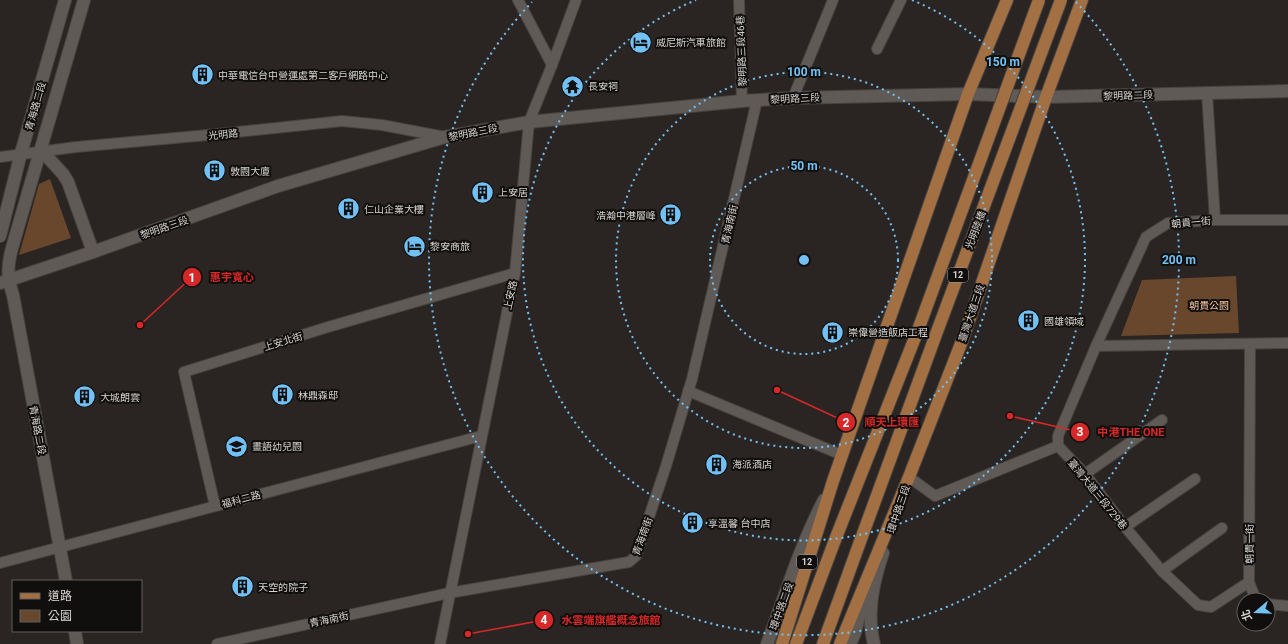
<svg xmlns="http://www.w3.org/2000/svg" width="1288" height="644" font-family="Roboto,'Noto Sans TC',sans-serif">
	<rect width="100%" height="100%" fill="#2a2522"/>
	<!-- park -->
	<g fill="#68472d">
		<polygon points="50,179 71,238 19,255 39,184"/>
		<polygon points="1236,276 1239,333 1121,336 1142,280"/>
	</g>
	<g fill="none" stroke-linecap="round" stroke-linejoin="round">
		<defs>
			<g id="street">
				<polyline points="518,0 552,65"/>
				<polyline points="739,0 742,101"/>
				<polyline points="877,49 901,0"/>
				<polyline points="1207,93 1215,220"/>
				<polyline points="793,98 833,0"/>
				<polyline points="0,157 76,147 208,135 342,121 382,125 445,137"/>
				<polyline points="1250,344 1249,582 1256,600"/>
				<polyline points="1096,346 1288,343"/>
				<polyline points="688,391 842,455"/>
				<polyline points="1058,446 1058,436 1096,346 1146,237 1168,223 1215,220 1288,220"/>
				<polyline points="1058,446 1085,474 1125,527 1162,571 1198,605 1211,607 1249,582"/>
				<polyline points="1085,474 1162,420"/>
				<polyline points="909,477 935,496 1058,446"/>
				<polyline points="215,506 184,372 328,327 515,273"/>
				<polyline points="1125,527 1195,479"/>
				<polyline points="0,563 481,436"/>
				<polyline points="1162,571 1222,528"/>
				<polyline points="1268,604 1288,606"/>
				<polyline points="217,644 449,593 629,562 636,556 666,466 692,379 757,100"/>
				<polyline points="440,644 515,273 529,122 552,65 576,0"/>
			</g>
			<g id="secondary">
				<polyline points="41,150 63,174 68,182 93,252"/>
				<polyline points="0,236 21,153 65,0"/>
				<polyline points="0,283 93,252 278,186 445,137 529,122 742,101 793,98 968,94 1046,97 1288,91"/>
				<path d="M66,581L13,295C7,277 7,267 12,248L84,0"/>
				<polyline points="75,631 77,644"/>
				<path d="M767,644C785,596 800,546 824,500"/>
				<polyline points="850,644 855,633 859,616 871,581"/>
				<path d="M874,644C866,614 873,582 883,553"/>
			</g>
			<g id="primary">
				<polyline points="782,644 833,481 968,94 1007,0"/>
				<polyline points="796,644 835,540"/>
				<polyline points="823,644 857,550"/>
				<polyline points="840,644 909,477 962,341 1046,97 1082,0"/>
			</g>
		</defs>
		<!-- street casing -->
		<use href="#street" stroke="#46423f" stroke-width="12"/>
		<!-- secondary casing -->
		<use href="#secondary" stroke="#46423f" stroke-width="14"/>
		<!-- primary casing -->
		<use href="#primary" stroke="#46423f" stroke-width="14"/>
		<!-- street -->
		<use href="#street" stroke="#605a56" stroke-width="10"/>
		<!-- secondary -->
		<use href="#secondary" stroke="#605a56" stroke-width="12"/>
		<!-- primary -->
		<use href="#primary" stroke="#a37043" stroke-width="12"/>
		<defs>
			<g id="primary-bridge">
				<polyline points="835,540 918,330 1039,0"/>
				<polyline points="857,550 935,337 1061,0"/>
			</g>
		</defs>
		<!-- primary-bridge casing -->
		<use href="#primary-bridge" stroke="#46423f" stroke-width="14" stroke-linecap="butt"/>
		<!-- primary-bridge -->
		<use href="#primary-bridge" stroke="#a37043" stroke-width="12"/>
	</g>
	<!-- distance rings -->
	<g fill="none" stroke="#72c1f5" stroke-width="2" stroke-dasharray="2 4">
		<circle cx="804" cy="260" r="94"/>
		<circle cx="804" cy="260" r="188"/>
		<path d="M912 0A281 281 0 1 1 696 0"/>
		<path d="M1076 2A375 375 0 1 1 532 2"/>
	</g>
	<!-- icons -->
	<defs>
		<symbol id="hotel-disc" viewBox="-11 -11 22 22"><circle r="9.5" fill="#72c1f5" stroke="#110f0d"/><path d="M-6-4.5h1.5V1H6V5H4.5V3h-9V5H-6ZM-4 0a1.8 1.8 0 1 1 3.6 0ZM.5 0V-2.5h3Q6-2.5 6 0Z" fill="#111"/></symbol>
		<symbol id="building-disc" viewBox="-11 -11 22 22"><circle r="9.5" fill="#72c1f5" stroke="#110f0d"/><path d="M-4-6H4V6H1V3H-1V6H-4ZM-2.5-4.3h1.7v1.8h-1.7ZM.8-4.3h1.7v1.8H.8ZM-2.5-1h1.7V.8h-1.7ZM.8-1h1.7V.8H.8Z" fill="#111"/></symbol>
		<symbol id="temple-disc" viewBox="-11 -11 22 22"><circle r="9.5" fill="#72c1f5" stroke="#110f0d"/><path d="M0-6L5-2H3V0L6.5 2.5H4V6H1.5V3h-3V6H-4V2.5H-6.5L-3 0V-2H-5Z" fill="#111"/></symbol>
		<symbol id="school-disc" viewBox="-11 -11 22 22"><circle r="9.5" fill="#72c1f5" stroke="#110f0d"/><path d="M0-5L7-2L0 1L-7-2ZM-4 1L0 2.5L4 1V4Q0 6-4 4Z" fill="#111"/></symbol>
	</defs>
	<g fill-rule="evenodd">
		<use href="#hotel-disc" x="628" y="30" width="25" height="25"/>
		<use href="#building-disc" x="190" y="62" width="25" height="25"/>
		<use href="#temple-disc" x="560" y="74" width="25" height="25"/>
		<use href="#building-disc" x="202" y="158" width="25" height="25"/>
		<use href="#building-disc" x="470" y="180" width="25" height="25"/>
		<use href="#building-disc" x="336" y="196" width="25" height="25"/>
		<use href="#building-disc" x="658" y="202" width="25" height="25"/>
		<use href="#hotel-disc" x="402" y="234" width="25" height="25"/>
		<use href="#building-disc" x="1016" y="308" width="25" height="25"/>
		<use href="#building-disc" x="820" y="320" width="25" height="25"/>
		<use href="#building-disc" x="270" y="382" width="25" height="25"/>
		<use href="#building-disc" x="72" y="384" width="25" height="25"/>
		<use href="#school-disc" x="224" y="434" width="25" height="25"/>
		<use href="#building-disc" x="704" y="452" width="25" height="25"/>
		<use href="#building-disc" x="680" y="510" width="25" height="25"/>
		<use href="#building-disc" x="230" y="574" width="25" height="25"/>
	</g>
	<g text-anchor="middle" stroke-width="4" stroke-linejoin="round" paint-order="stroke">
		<!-- shield labels -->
		<g fill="#110f0d" stroke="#9c9997" stroke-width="1">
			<rect x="948" y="268" width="20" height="14" rx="3"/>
			<rect x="797" y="555" width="20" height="14" rx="3"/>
		</g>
		<g font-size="9" font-weight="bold" fill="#d7d4d2">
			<text x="958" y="278">12</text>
			<text x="807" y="565">12</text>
		</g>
		<!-- poi labels -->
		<g font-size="10" fill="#d7d4d2" stroke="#110f0d" text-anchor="start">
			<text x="656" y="46">威尼斯汽車旅館</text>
			<text x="218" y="79">中華電信台中營運處第二客戶網路中心</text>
			<text x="588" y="90">長安祠</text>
			<text x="230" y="175">敦園大廈</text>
			<text x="498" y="196">上安居</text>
			<text x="364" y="213">仁山企業大樓</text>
			<text x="656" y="219" text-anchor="end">浩瀚中港層峰</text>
			<text x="430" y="250">黎安商旅</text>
			<text x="1044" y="325">國雄領域</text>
			<text x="848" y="336">崇偉營造飯店工程</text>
			<text x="298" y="399">林鼎森邸</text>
			<text x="100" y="401">大城朗雲</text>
			<text x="252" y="450">畫語幼兒園</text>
			<text x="732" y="468">海派酒店</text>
			<text x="708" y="527">享溫馨 台中店</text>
			<text x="258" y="591">天空的院子</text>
		</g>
		<!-- street labels -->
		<g font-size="10" fill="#d7d4d2" stroke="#110f0d">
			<text transform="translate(741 51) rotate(-92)" y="4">黎明路三段46巷</text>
			<text transform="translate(1128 95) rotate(-2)" y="4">黎明路二段</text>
			<text transform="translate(795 98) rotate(-3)" y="4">黎明路三段</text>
			<text transform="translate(35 106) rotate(-74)" y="4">青海路二段</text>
			<text transform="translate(473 132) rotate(-11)" y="4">黎明路三段</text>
			<text transform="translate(223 134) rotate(-6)" y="4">光明路</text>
			<text transform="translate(1191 222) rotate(-5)" y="4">朝貴一街</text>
			<text transform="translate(729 224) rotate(-77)" y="4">青海南街</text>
			<text transform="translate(164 227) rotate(-19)" y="4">黎明路三段</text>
			<text transform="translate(975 230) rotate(-69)" y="4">光明陸橋</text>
			<text transform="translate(510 295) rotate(-78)" y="4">上安路</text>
			<text transform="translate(971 313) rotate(-71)" y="4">臺灣大道三段</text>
			<text transform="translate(283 341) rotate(-17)" y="4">上安北街</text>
			<text transform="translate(38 430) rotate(79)" y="4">青海路二段</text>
			<text transform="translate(1098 494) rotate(51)" y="4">臺灣大道三段729巷</text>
			<text transform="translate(241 499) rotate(-15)" y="4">福科二路</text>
			<text transform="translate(898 509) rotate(-71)" y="4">環中路三段</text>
			<text transform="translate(642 536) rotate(-70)" y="4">青海南街</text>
			<text transform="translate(1249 544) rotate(-90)" y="4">朝貴一街</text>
			<text transform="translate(781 606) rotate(-70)" y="4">環中路二段</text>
			<text transform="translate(329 619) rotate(-12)" y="4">青海南街</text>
		</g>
		<!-- park labels -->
		<g font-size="10" fill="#f6c199" stroke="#110f0d">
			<text x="1209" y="309">朝貴公園</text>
		</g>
	</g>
	<circle cx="804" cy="260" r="6" fill="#72c1f5" stroke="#110f0d" stroke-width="2"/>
	<g font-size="12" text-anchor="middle" font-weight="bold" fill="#72c1f5" stroke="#110f0d" stroke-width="4" stroke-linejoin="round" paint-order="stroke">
		<text x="1003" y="66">150 m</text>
		<text x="804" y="76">100 m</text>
		<text x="804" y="170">50 m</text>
		<text x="1179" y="264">200 m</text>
	</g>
	<!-- callouts -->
	<path fill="none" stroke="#d62828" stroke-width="1.5" d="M140 325L192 277M777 390L846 422M1010 416L1080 432M468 634L544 620"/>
	<g fill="#d62828" stroke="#110f0d" stroke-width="1.5">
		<circle cx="140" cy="325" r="4"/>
		<circle cx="777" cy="390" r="4"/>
		<circle cx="1010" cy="416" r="4"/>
		<circle cx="468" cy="634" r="4"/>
		<circle cx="192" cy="277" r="10"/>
		<circle cx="846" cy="422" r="10"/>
		<circle cx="1080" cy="432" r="10"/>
		<circle cx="544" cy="620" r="10"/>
	</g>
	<g font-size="12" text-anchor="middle" font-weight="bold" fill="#fff">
		<text x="192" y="282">1</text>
		<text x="846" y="427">2</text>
		<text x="1080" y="436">3</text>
		<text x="544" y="624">4</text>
	</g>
	<g font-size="11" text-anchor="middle" font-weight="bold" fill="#d62828" stroke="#110f0d" stroke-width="4" stroke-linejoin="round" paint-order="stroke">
		<text x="232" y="281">惠宇寬心</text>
		<text x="892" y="426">順天上環匯</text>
		<text x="1131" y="436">中港THE ONE</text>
		<text x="611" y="624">水雲端旗艦概念旅館</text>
	</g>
	<!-- legend -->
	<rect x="12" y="580" width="130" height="52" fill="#110f0d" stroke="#605e5c"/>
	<rect x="20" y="593" width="20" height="6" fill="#a37043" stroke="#605e5c"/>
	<text x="48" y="600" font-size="12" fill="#d7d4d2">道路</text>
	<rect x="20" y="610" width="20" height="12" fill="#68472d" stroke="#605e5c"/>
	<text x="48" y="620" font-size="12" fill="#d7d4d2">公園</text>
	<!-- north arrow -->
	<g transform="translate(1256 612) rotate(251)"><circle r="19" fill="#110f0d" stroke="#605e5c"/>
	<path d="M0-3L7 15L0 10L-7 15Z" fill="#72c1f5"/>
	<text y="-6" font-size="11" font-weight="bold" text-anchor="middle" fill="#d7d4d2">北</text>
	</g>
</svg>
